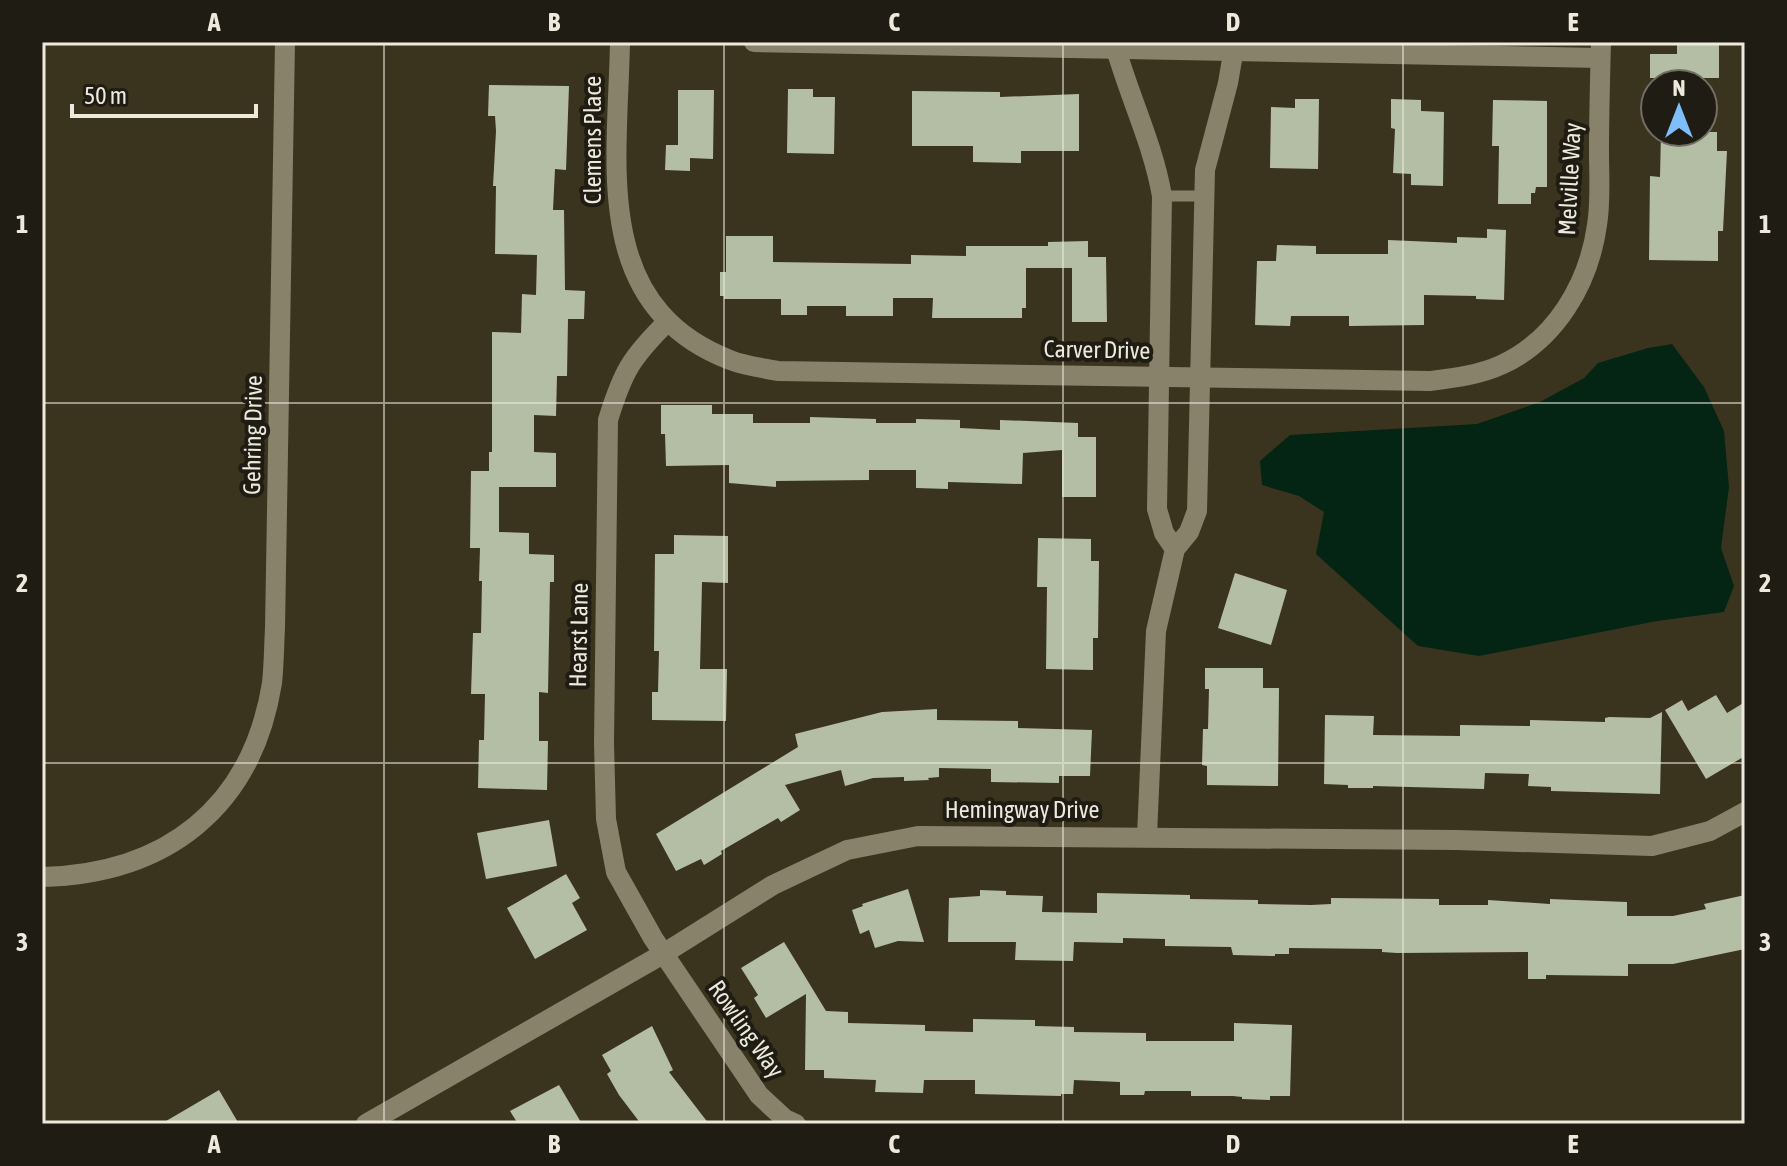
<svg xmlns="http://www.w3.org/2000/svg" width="1787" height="1166" font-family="'Asap Condensed',sans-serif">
	<rect width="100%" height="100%" fill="#3a341f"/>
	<!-- water -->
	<polygon fill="#042513" points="1672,344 1704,387 1724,431 1729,487 1721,548 1734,586 1724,612 1657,621 1479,656 1418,646 1316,554 1324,512 1299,496 1262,485 1260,461 1290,435 1477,424 1540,402 1584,378 1598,363 1648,348"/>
	<!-- building -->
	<g fill="#b4bea5">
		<polygon points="1677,42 1719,42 1719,78 1650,78 1650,54 1677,54"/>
		<polygon points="489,85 569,86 566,170 555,169 553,210 564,210 565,290 585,291 584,319 568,319 567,376 557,376 556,416 534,415 534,452 556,453 556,487 499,487 499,532 529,533 529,554 554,555 554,582 550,582 548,693 539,692 539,741 548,741 547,790 478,788 479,740 484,740 485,694 471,694 473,633 481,633 482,581 479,581 480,548 470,548 471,471 489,471 489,452 492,452 492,332 521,333 522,294 536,295 537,255 495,254 496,186 493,186 496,131 495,116 488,116"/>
		<polygon points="788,89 813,89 813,97 835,97 834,154 787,153"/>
		<polygon points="678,90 714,90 713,159 690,158 690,171 665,170 666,145 678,145"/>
		<polygon points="912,91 1000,92 1000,97 1079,94 1079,151 1021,151 1021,163 973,162 973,146 912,146"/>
		<polygon points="1295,99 1319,99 1318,169 1270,168 1271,107 1295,108"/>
		<polygon points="1391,99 1421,100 1421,111 1444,112 1443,186 1411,185 1411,174 1393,173 1395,129 1391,128"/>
		<polygon points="1493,100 1547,101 1547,187 1536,187 1535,193 1531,193 1531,204 1498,204 1499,146 1492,146"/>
		<polygon points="1661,132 1717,132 1717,151 1727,151 1723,231 1718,231 1718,261 1649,260 1650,176 1660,177"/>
		<polygon points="1487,229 1506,230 1504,300 1476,299 1476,296 1424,295 1424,325 1349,326 1349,316 1291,316 1290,326 1255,325 1257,261 1276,261 1277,245 1316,246 1316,254 1388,254 1388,240 1457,243 1457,237 1487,238"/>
		<polygon points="726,236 773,236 773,262 911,264 911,255 966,256 966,246 1048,246 1048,242 1088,241 1088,257 1106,257 1107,322 1072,322 1072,268 1026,268 1026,308 1022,308 1022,318 932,318 933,298 893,298 893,316 846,316 846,306 807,306 807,315 781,315 781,299 724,299 724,296 720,296 720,272 726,272"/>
		<polygon points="661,405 712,405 712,414 753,414 753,423 810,423 810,417 876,419 876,423 916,423 916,419 960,420 960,428 1000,430 1000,420 1078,423 1078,437 1096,437 1096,497 1062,497 1062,450 1023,453 1022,484 948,482 948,489 916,488 916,470 869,470 869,480 776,481 776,487 729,483 729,465 666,466 665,434 661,434"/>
		<polygon points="674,535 728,536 728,583 702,582 700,669 727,669 726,721 652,720 652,692 658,692 659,651 654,651 655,554 674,554"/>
		<polygon points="1038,538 1091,539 1091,561 1099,561 1098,638 1093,638 1093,670 1046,669 1047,587 1037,587"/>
		<polygon points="1235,573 1287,590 1271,645 1218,628"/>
		<polygon points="1205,668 1263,668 1263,688 1279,688 1278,786 1207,785 1207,766 1202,765 1203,729 1208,729 1209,689 1205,689"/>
		<polygon points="1716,695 1727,713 1745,702 1745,756 1706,779 1665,710 1682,700 1688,711"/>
		<polygon points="937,709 937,720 1018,721 1018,728 1092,730 1090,776 1059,776 1059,783 991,782 991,769 939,768 939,777 928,778 929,780 904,781 904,777 873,778 845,786 841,770 785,785 800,810 781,822 778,818 721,851 722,854 704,865 701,859 676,871 656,834 798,747 795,734 882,712"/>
		<polygon points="1662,712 1660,794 1551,791 1551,787 1528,786 1529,774 1485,773 1484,789 1373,786 1373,788 1348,788 1348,785 1324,784 1325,715 1374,716 1373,735 1460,736 1460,725 1530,726 1530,720 1605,722 1605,718 1609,717 1650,718"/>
		<polygon points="549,820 557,866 486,879 477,833"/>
		<polygon points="566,874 580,898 572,903 587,930 535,959 507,908"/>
		<polygon points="908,889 924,942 898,941 875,948 869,930 860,934 852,910 863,906 862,904"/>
		<polygon points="980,890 1006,891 1006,895 1043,896 1042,912 1097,913 1097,893 1190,895 1190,899 1258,900 1258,904 1311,905 1331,904 1331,898 1439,899 1439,905 1488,905 1488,900 1550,904 1550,899 1575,900 1627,902 1627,916 1673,916 1706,909 1704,904 1745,895 1745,949 1673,964 1628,964 1628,976 1546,975 1546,979 1528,979 1528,952 1397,953 1382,952 1382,949 1289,948 1289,954 1275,954 1275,956 1233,955 1231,947 1165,946 1165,939 1123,938 1123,943 1074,942 1073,961 1015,960 1016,942 948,942 949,898 980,896"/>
		<polygon points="784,942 826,1011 848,1012 848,1023 925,1025 925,1031 973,1032 973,1019 1035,1020 1035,1026 1074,1027 1074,1032 1146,1033 1146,1041 1234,1041 1234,1023 1292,1025 1290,1096 1270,1096 1270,1100 1242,1099 1242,1097 1233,1096 1191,1096 1191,1091 1145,1091 1144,1095 1120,1095 1120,1082 1074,1080 1073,1094 1061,1094 1061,1096 975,1094 975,1080 924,1080 923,1093 875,1092 876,1080 824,1078 824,1070 805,1070 806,994 766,1018 754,998 758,995 741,968"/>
		<polygon points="652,1026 673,1070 669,1072 709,1124 641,1124 619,1095 607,1074 611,1071 602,1055"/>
		<polygon points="559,1085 582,1124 518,1124 510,1111"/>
		<polygon points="219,1090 239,1124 161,1124"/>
	</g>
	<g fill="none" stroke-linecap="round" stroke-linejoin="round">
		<!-- lane -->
		<polyline stroke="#88826b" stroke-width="11" points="1162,196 1204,196"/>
		<!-- street -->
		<g stroke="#88826b" stroke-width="20">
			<path d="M620,42C618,163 590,306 730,360C745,366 763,368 778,371L1430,381C1454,378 1479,375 1501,365C1556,340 1589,283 1597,225C1601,202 1599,176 1599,152C1599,115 1600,79 1601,42"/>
			<polyline points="754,42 1600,58"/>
			<path d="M1114,42C1128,94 1153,143 1162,196L1157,509L1164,533L1175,549"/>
			<path d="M667,322C631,358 623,371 608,420L604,743L606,819L616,872L653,938L759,1095L785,1119L796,1124"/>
			<polyline points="1147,836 1156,631 1175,549 1189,532 1197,511 1205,170 1228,83 1235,42"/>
			<path d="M42,877C166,874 252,808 272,683C274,665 274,646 275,628L285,42"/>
			<polyline points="366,1124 663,954 773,885 847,850 918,836 1457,840 1652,846 1710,831 1745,812"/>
		</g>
	</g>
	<!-- grid -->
	<path fill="none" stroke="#edeadd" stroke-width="2" stroke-opacity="0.55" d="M384,42V1124M724,42V1124M1063,42V1124M1403,42V1124M42,403H1745M42,763H1745"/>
	<g text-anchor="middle" stroke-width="8" stroke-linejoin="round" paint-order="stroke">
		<!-- street labels -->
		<g font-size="24" fill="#edeadd" stroke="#1e1c13">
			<text transform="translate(593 140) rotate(-90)" y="8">Clemens Place</text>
			<text transform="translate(1570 179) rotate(-87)" y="8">Melville Way</text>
			<text transform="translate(1097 350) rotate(1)" y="8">Carver Drive</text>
			<text transform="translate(253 435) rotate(-89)" y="8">Gehring Drive</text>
			<text transform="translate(579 635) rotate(-89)" y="8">Hearst Lane</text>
			<text x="1022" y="818">Hemingway Drive</text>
			<text transform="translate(746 1029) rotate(55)" y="8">Rowling Way</text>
		</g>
	</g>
	<!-- border -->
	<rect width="1787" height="1166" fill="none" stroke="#1e1c13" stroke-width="88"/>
	<!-- north arrow -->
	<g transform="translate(1679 108)"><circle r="38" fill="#1e1c13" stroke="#716e64" stroke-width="2"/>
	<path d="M0-6L14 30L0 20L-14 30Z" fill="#7ebef9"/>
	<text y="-12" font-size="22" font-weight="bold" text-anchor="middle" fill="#edeadd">N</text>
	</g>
	<!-- scale -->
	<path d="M72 104v12h184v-12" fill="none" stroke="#edeadd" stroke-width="4"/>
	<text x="84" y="104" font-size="24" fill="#edeadd" stroke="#1e1c13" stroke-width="6" paint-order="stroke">50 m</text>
	<rect x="44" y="44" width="1699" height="1078" fill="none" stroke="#edeadd" stroke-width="3"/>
	<g font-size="26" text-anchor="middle" font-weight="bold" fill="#edeadd">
		<text x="214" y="31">A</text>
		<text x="554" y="31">B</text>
		<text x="894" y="31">C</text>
		<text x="1233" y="31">D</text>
		<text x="1573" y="31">E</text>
		<text x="22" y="233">1</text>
		<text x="1765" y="233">1</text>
		<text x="22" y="592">2</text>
		<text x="1765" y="592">2</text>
		<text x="22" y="951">3</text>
		<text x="1765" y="951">3</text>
		<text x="214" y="1153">A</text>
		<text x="554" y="1153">B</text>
		<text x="894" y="1153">C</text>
		<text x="1233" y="1153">D</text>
		<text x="1573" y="1153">E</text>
	</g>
</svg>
